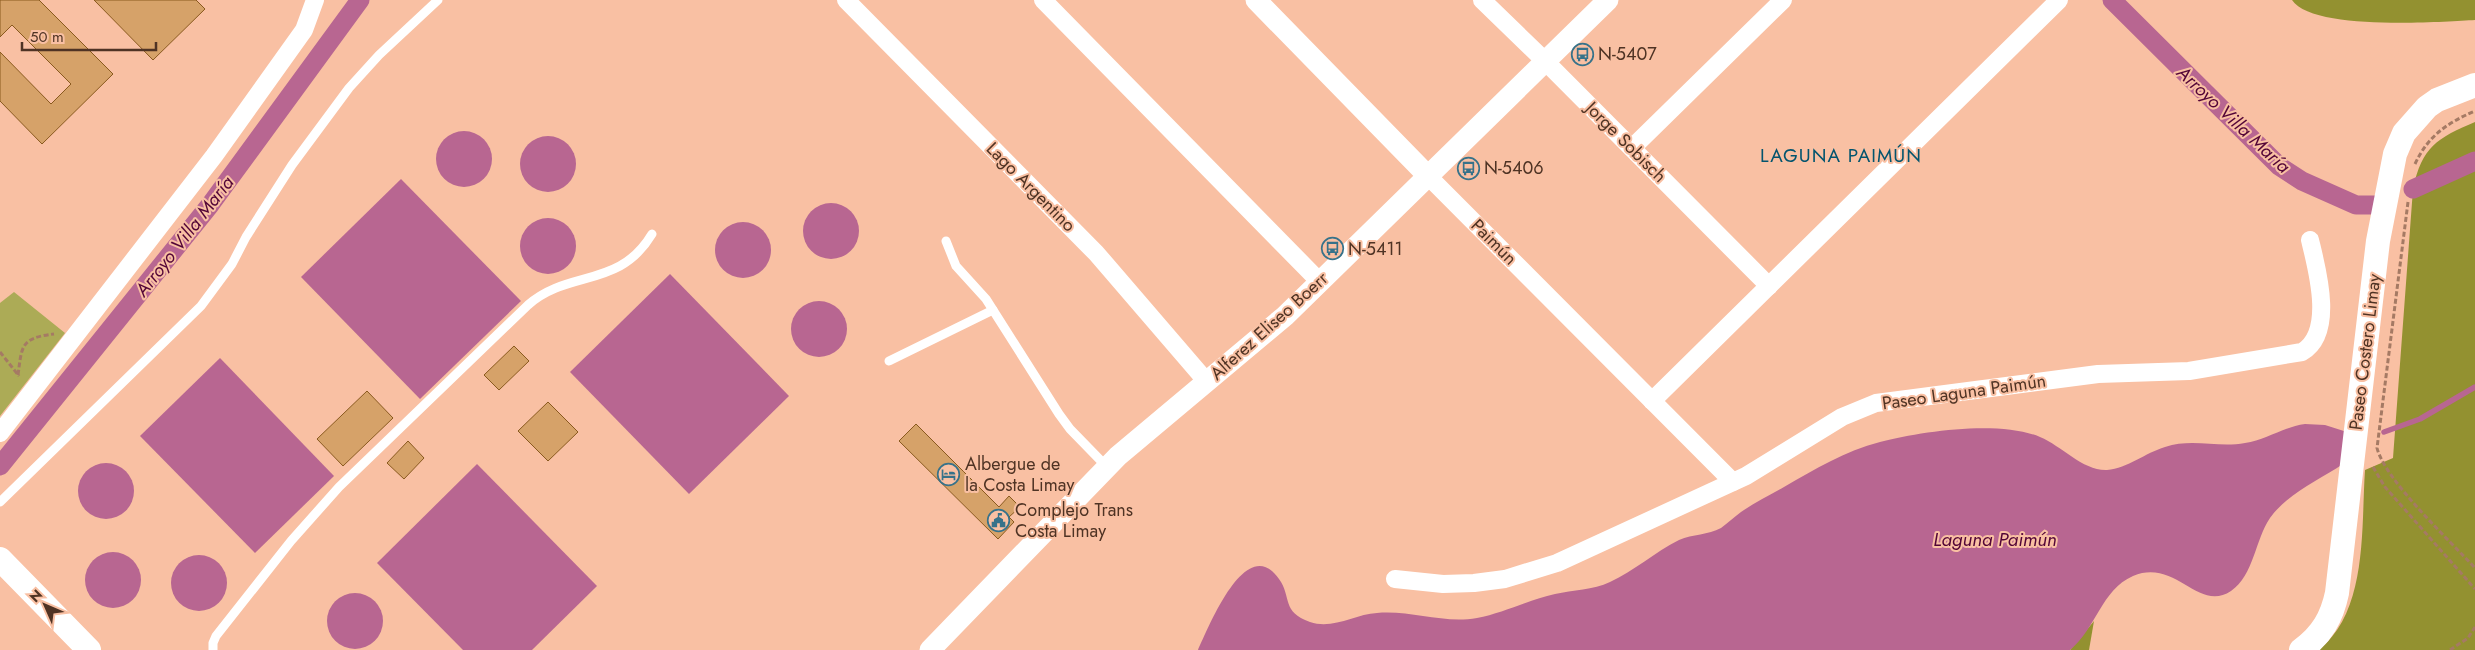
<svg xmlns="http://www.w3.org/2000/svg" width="2475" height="650" font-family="Jost,sans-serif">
	<rect width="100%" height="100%" fill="#f9c0a3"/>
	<!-- green -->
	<polygon fill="#acab56" points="14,292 65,333 0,416 0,303"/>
	<!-- forest -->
	<g fill="#939130">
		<path d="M2292,0H2475V20C2439,22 2312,31 2292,0Z"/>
		<path d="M2475,122V650H2319C2368,610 2361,529 2365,470L2393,458L2413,189C2422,147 2437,138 2475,122Z"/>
		<polygon points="2094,621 2089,650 2070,650"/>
	</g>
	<!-- water -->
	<g fill="#b86691">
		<circle cx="464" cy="159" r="28"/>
		<circle cx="548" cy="164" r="28"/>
		<polygon points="401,179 521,301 420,399 301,277"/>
		<circle cx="831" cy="231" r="28"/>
		<circle cx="548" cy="246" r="28"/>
		<circle cx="743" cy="250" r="28"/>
		<polygon points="670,274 789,396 689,494 570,372"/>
		<circle cx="819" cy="329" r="28"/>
		<polygon points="220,358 334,476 255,553 140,436"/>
		<path d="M2305,424L2325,425L2347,432L2343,464C2319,480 2287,494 2270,518C2255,540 2254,575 2231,591C2198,613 2176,558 2133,576C2101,590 2096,629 2070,650H1198C1208,629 1246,531 1279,579C1292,597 1281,612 1310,622C1333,630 1355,614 1377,613C1411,610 1443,624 1477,618C1503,613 1528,600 1555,594C1573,590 1593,590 1610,582C1634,571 1655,552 1679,540C1693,534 1708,535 1721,528C1728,523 1734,517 1741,512C1754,503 1770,495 1784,487C1815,469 1845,451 1880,442C1922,431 2000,420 2040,437C2062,446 2083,471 2107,470C2128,468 2145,453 2165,447C2192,438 2218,448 2245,443C2266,440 2283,427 2305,424Z"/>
		<circle cx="106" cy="491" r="28"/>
		<polygon points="477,464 597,586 532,650 463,650 377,563"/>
		<circle cx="113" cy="580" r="28"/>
		<circle cx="199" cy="583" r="28"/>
		<circle cx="355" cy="621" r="28"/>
	</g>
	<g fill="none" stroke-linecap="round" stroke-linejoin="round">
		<!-- stream -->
		<polyline stroke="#b86691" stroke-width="5.5" points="2384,432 2420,419 2475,387"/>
		<!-- canal -->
		<g stroke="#b86691" stroke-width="19">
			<polyline points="2112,0 2279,166 2302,181 2356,205 2376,205"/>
			<polyline points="2413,189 2475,161"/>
			<polyline points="0,466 210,205 360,0"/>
		</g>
	</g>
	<!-- building -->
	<g fill="#d6a269" stroke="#8a5a1f">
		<polygon points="0,0 39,0 113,74 42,144 0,101 0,52 51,104 71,84 12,25 0,37"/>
		<polygon points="94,0 196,0 205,9 153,60"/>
		<polygon points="514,346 529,361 499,390 484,375"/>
		<polygon points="367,391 393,418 343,466 317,439"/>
		<polygon points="548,402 578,432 548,461 518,431"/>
		<polygon points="916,424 999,507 1009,496 1020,507 1009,517 1014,522 998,539 899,441"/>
		<polygon points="408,441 424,458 404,479 387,463"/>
	</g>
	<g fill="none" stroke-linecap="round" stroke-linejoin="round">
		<!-- path -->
		<g stroke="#a57a64" stroke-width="3" stroke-dasharray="5 2.5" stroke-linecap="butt">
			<path d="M2415,164C2428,136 2447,123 2475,111"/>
			<path d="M2408,202L2377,448C2385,480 2450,541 2475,568"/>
			<polyline points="0,352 19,376"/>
			<path d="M18,375C22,345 21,338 54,334"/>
			<polyline points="2373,467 2385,487 2475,589"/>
			<polyline points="2450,650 2468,638 2475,627"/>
		</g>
		<!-- service -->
		<g stroke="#fff" stroke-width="9">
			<polyline points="946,241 956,266 986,299 1059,414 1070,429 1107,467"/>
			<polyline points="889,361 993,310"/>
			<polyline points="0,502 201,306 232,264 246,237 292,165 349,88 379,55 438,0"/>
			<path d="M213,650V643L216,636L291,541L339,487L528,305C569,269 619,289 652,234"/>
		</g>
		<!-- minor -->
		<g stroke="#fff" stroke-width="18">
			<polyline points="846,0 1096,253 1207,382"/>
			<polyline points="1043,0 1320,282"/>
			<polyline points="1482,0 1545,61 1769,286"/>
			<polyline points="1632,148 1783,0"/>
			<polyline points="1428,176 1733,482"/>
			<polyline points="1652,401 2059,0"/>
			<polyline points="0,433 214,156 304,30 315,0"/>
			<path d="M1395,579L1443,584L1474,583L1505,579L1557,563L1746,476L1842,417L1876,403L2098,374L2189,371L2302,352C2335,333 2317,269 2310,240"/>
		</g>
		<!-- tertiary -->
		<g stroke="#fff" stroke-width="21">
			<polyline points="1256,0 1428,176"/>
			<polyline points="930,650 1118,456 1285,316 1608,0"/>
		</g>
		<!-- secondary -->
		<g stroke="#fff" stroke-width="24">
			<polyline points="0,559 89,650"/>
			<path d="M2301,650C2322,635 2332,617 2337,593L2378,241L2395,154L2404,133L2427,107L2437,100L2475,85"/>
		</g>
	</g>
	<!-- icons -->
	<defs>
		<symbol id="bus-ring" viewBox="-11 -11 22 22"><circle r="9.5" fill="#f9c0a3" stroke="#37728a" stroke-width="1.5"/><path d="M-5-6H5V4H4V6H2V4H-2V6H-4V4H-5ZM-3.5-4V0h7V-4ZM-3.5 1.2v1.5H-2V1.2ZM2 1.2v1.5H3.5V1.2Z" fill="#37728a"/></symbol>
		<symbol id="hotel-ring" viewBox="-11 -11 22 22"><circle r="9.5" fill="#f9c0a3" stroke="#37728a" stroke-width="1.5"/><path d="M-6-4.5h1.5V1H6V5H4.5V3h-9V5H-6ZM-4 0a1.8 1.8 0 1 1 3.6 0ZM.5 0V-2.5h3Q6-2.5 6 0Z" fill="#37728a"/></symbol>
		<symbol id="civic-ring" viewBox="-11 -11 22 22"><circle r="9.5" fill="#f9c0a3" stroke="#37728a" stroke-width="1.5"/><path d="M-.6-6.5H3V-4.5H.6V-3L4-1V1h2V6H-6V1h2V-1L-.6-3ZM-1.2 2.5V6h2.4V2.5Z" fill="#37728a"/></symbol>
	</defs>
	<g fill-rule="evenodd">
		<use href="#bus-ring" x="1570" y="42" width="25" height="25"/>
		<use href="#bus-ring" x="1456" y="156" width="25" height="25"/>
		<use href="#bus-ring" x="1320" y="236" width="25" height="25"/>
		<use href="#hotel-ring" x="936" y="462" width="25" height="25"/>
		<use href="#civic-ring" x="986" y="508" width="25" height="25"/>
	</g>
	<g text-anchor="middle" stroke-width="4" stroke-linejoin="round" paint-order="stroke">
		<!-- poi labels -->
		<g font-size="18" fill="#4f3324" stroke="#f9c0a3" text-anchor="start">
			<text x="1598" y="60">N-5407</text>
			<text x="1484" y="174">N-5406</text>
			<text x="1348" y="255">N-5411</text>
			<text x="965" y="470">Albergue de<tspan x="965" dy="21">la Costa Limay</tspan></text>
			<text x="1015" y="516">Complejo Trans<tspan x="1015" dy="21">Costa Limay</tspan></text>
		</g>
		<!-- street labels -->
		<g font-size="18" fill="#4f3324" stroke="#f9c0a3">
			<text transform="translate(1626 142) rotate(45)" y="6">Jorge Sobisch</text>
			<text transform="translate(1031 187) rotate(45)" y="6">Lago Argentino</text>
			<text transform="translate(1494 242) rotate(45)" y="6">Paimún</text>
			<text transform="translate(1269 326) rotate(-42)" y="6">Alferez Eliseo Boerr</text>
			<text transform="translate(2365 352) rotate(-83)" y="6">Paseo Costero Limay</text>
			<text transform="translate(1964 392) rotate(-8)" y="6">Paseo Laguna Paimún</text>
		</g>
		<!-- water labels -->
		<g font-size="19" font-style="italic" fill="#530537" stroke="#f9c0a3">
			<text transform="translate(2234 119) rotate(43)" y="7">Arroyo Villa María</text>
			<text transform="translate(184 236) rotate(-52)" y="7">Arroyo Villa María</text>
			<text x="1995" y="546">Laguna Paimún</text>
		</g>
		<!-- neighbourhood labels -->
		<g font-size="19" letter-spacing="1" fill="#03546e" stroke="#f9c0a3">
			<text x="1841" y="162">LAGUNA PAIMÚN</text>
		</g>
	</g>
	<!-- north arrow -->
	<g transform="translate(45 605) rotate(315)" stroke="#f9c0a3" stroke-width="4" paint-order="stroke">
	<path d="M0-4L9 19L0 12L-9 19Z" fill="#4f3324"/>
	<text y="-8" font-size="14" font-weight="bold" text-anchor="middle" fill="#4f3324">N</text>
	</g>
	<!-- scale -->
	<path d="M22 42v8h134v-8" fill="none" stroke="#4f3324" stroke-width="2.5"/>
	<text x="30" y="42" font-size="15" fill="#4f3324" stroke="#f9c0a3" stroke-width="4" paint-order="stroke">50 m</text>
</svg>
